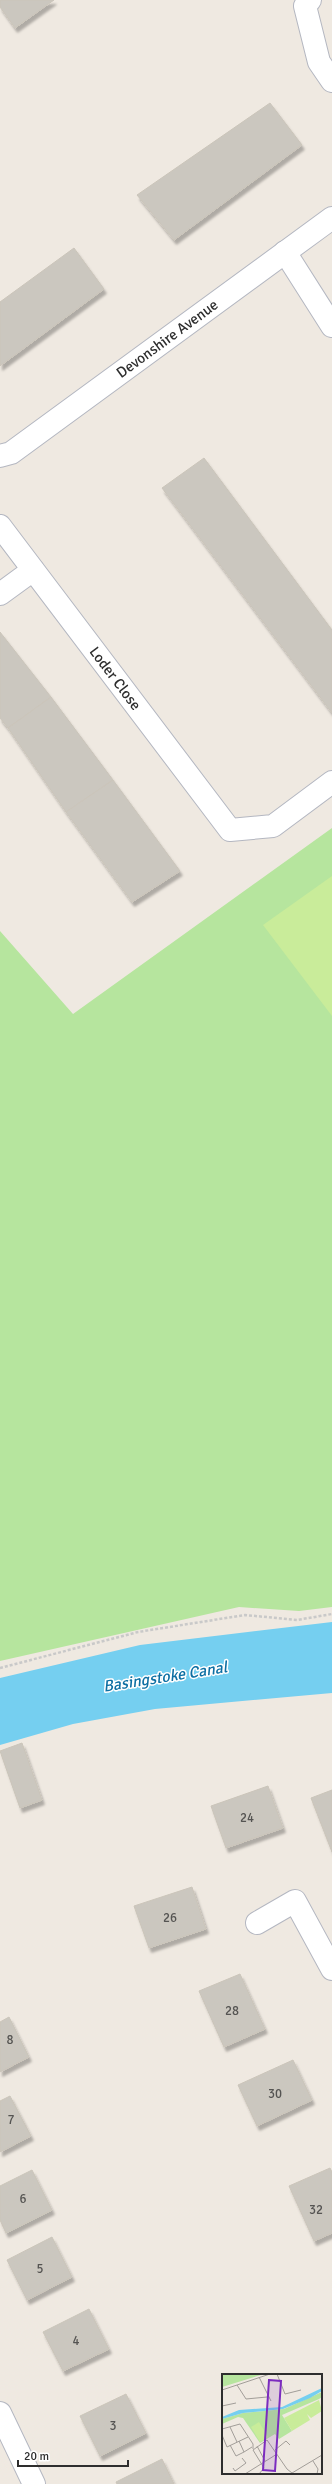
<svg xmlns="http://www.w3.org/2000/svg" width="332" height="2484" font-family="Signika,sans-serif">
	<defs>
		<filter id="shadow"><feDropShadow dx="2.5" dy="4.5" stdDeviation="1" flood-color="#0004"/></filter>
	</defs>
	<rect width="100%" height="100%" fill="#efe9e1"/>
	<!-- green -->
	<polygon fill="#b6e59e" points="332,828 332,1607 299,1611 239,1607 0,1661 0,931 73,1014"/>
	<!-- pitch -->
	<polygon fill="#c9ec9a" points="332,876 332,1016 263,925"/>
	<!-- water -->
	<polygon fill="#75cff0" points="332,1622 332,1693 155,1709 73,1724 0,1745 0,1678 140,1645"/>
	<!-- building -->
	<g fill="#cbc7bf" stroke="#cbc5ba" filter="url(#shadow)">
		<polygon points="0,0 54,0 15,28 0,7"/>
		<polygon points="270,103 302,145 174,240 137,195"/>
		<polygon points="74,248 104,289 0,366 0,302"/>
		<polygon points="204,458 332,630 332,713 162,488"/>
		<polygon points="0,632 51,697 8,728 0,718"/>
		<polygon points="51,697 113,780 66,812 8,728"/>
		<polygon points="113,780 180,871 132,902 66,812"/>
		<polygon points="22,1743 42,1800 20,1808 0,1751"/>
		<polygon points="268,1786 283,1828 226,1848 211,1806"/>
		<polygon points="332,1790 332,1852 311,1798"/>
		<polygon points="192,1887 206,1929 149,1948 134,1906"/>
		<polygon points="240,1974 265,2029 224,2047 199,1991"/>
		<polygon points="9,2017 29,2057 0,2072 0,2022"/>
		<polygon points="293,2060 312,2100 257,2126 238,2085"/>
		<polygon points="10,2096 31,2136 0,2152 0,2101"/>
		<polygon points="330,2168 332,2172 332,2233 314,2241 289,2186"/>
		<polygon points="32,2170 52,2210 6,2233 0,2220 0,2186"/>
		<polygon points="52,2237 72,2277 27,2300 7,2260"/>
		<polygon points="89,2309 109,2349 63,2371 43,2332"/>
		<polygon points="126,2394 146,2433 100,2456 80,2416"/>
		<polygon points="162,2459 174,2484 117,2484 116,2482"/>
	</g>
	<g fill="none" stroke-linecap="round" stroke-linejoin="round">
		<defs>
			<g id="minor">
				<polyline points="310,0 305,6 319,62 332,81"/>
				<polyline points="285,252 332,326"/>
				<path id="s1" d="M0,456L11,453L332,218"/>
				<path id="s2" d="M0,526L230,830L273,826L332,782"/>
				<polyline points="0,594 33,570"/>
				<polyline points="257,1923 295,1901 332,1969"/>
				<polyline points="0,2413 34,2484"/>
			</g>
		</defs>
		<!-- minor casing -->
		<use href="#minor" stroke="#b4b7c1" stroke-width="24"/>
		<!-- path -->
		<polyline stroke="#c9c9c9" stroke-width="2.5" stroke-dasharray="3 2" stroke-linecap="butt" points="0,1668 138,1632 245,1615 297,1620 332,1614"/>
		<!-- minor -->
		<use href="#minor" stroke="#fff" stroke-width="22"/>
	</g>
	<g text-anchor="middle" stroke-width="3" stroke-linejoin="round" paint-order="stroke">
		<!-- number labels -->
		<g font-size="13" fill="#555452">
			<text x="247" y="1822">24</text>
			<text x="170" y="1922">26</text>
			<text x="232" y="2015">28</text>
			<text x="10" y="2044">8</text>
			<text x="275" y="2098">30</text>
			<text x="11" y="2124">7</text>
			<text x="23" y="2203">6</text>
			<text x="316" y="2214">32</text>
			<text x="40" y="2273">5</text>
			<text x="76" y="2345">4</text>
			<text x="113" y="2430">3</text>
		</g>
		<!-- street labels -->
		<g font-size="15" fill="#2e2e2e" stroke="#fff">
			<text dy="5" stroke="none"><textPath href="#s1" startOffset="205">Devonshire Avenue</textPath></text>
			<text dy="5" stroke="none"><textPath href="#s2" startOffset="191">Loder Close</textPath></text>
		</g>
		<!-- water labels -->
		<g font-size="16" font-style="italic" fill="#0d6fa3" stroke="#fff">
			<text transform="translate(165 1676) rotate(-9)" y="6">Basingstoke Canal</text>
		</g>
	</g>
	<!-- overview -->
	<g transform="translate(222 2374)">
		<rect width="100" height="100" fill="#efe9e1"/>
		<path d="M0,0L20,1L42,0L0,13ZM100,18V23L97,25L60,41L70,57L57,65L53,60L38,69L21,44L16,43L0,50V45L21,39L62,35Z" fill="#b6e59e"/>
		<path d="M97,26L100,37L89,44L85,40L88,46L70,57L62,44ZM37,48L46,63L38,68L29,53Z" fill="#c9ec9a"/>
		<path d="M100,14V17L88,24L61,35L21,39L0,45V43L17,36L60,33Z" fill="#75cff0"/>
		<path fill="none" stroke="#a29e99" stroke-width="1" d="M55,0L63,20L79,16M37,3L49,27M15,11L24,25L45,23M0,16L48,0M0,32L14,29M8,53L15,68M0,55L18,50L31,70V75M0,61L5,73L26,63M17,67L22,78L30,73M8,71L14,82L22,78M35,72L43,87M53,76L64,67L68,71M91,87L96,95L95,100M11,94L13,97L24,89L20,84M23,100L55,80M37,100L42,94L31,76L45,66L65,95L70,99L100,81"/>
		<path fill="#7b2cbf" fill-opacity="0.15" stroke="#7b2cbf" stroke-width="2" d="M47,6L59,7L53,97L41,96Z"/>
		<rect width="100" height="100" fill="none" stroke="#2e2e2e" stroke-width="2"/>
	</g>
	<!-- scale -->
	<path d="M18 2460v6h110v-6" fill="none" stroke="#2e2e2e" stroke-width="2"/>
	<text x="24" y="2460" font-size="12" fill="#2e2e2e" stroke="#ffffff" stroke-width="3" paint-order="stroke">20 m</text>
</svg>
